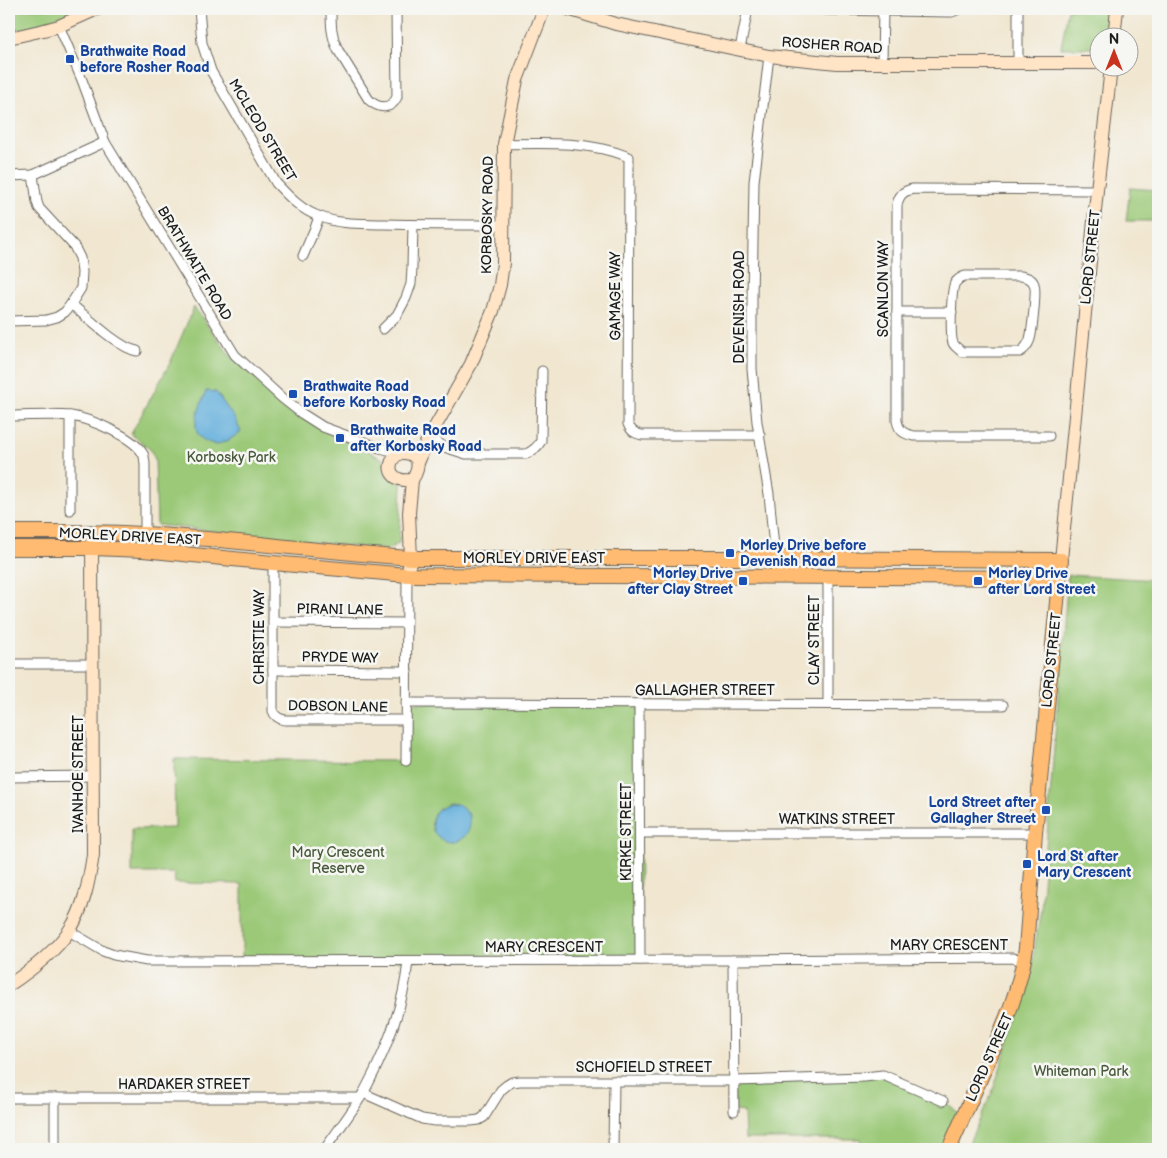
<svg xmlns="http://www.w3.org/2000/svg" width="1167" height="1158" font-family="'Balsamiq Sans',sans-serif">
	<rect width="100%" height="100%" fill="#f6f6f2"/>
	<filter id="ink" filterUnits="userSpaceOnUse"><feTurbulence type="fractalNoise" baseFrequency=".02" numOctaves="2"/><feDisplacementMap in="SourceGraphic" scale="10" xChannelSelector="R" yChannelSelector="G"/><feConvolveMatrix kernelMatrix="1 2 1 2 8 2 1 2 1" color-interpolation-filters="sRGB"/></filter>
	<filter id="wash" filterUnits="userSpaceOnUse"><feTurbulence type="fractalNoise" baseFrequency=".0096" numOctaves="4" result="noise"/><feDisplacementMap in="SourceGraphic" scale="20" xChannelSelector="R" yChannelSelector="G"/><feGaussianBlur stdDeviation="1.12" result="paint"/><feColorMatrix in="noise" values="0 0 0 0 0 0 0 0 0 0 0 0 0 0 0 0 0 1.4 0 .05"/><feComposite in="paint" operator="in"/></filter>
	<g filter="url(#wash)">
		<rect width="100%" height="100%" fill="#f1e7d1"/>
		<!-- green -->
		<g fill="#9bc978" stroke="#5c724a" fill-rule="evenodd">
			<polygon points="9,9 87,9 61,18 9,34"/>
			<polygon points="1068,9 1108,9 1105,37 1100,38 1099,48 1061,48"/>
			<polygon points="1130,188 1158,190 1158,221 1126,221"/>
			<polygon points="194,307 232,358 294,411 383,459 402,485 399,543 387,550 157,525 155,459 150,449 131,434 170,363"/>
			<polygon points="1068,575 1158,580 1158,1149 966,1149 992,1093 1030,977 1041,909"/>
			<path d="M406,703L639,704L640,960L242,961V884L175,883L174,873H132V829L175,828L174,759L406,761ZM450,803C460,804 466,808 470,817L454,842L433,831C429,817 436,807 450,803Z"/>
			<polygon points="883,1075 943,1101 963,1116 949,1149 862,1149 861,1139 745,1139 744,1112 734,1111 734,1082"/>
		</g>
		<!-- water -->
		<g fill="#63afdc" stroke="#40667c">
			<path d="M206,391L216,392L235,419L241,432L229,440L216,445C211,443 204,441 201,438C189,428 202,403 206,391Z"/>
			<circle cx="451" cy="823" r="19"/>
		</g>
	</g>
	<g filter="url(#ink)">
		<g fill="none" stroke-linecap="round" stroke-linejoin="round">
			<defs>
				<g id="street">
					<path d="M199,9L202,43L211,71L276,183C289,197 302,211 321,217C341,225 364,223 385,224C424,225 464,225 503,225"/>
					<path d="M331,9C331,24 331,36 338,50L369,100C379,109 391,110 397,97L396,9"/>
					<polyline points="819,9 827,10 952,12 959,9"/>
					<polyline points="1018,9 1018,63"/>
					<polyline points="59,26 82,80 105,142 235,355 282,398 301,413 323,427 380,448 401,453"/>
					<polyline points="740,49 748,9"/>
					<polyline points="769,56 754,182 752,300 752,369 757,422 769,494 775,558"/>
					<polyline points="882,63 883,9"/>
					<path d="M504,144C545,143 589,141 629,157L628,424C631,431 634,433 642,435H760"/>
					<polyline points="9,176 33,175 105,142"/>
					<polyline points="303,256 315,228 319,217"/>
					<path d="M965,276H1021C1026,277 1032,278 1034,284C1037,289 1032,332 1030,339C1028,345 1025,349 1020,352H962C959,349 955,347 953,343C950,336 951,289 955,283C958,279 961,277 965,276Z"/>
					<path d="M71,304C87,317 119,348 137,351"/>
					<polyline points="897,312 952,312"/>
					<polyline points="9,321 46,320 57,317 65,312 71,304 81,288 82,272 80,258 74,246 39,208 37,202 33,175"/>
					<polyline points="383,329 397,315 406,298 411,284 412,268 413,225"/>
					<path d="M9,416C28,416 52,414 71,416C90,419 136,437 144,456C144,457 145,463 145,464V534"/>
					<path d="M1049,436H914C904,434 899,431 897,421V205C899,195 903,191 913,189L1097,190"/>
					<path d="M430,437L444,447L466,454H526C533,451 537,448 541,441L542,371"/>
					<polyline points="70,510 70,416"/>
					<path d="M273,563V711C275,717 279,719 285,720H406"/>
					<polyline points="273,622 407,623"/>
					<polyline points="9,664 92,664"/>
					<polyline points="273,670 407,671"/>
					<polyline points="406,703 1003,705"/>
					<polyline points="639,704 640,960"/>
					<polyline points="828,704 828,576"/>
					<polyline points="406,761 407,575"/>
					<polyline points="9,777 93,776"/>
					<polyline points="640,833 1035,833"/>
					<polyline points="69,931 103,951 114,955 147,961 733,960 1013,958 1024,963"/>
					<polyline points="733,960 734,1111"/>
					<polyline points="363,1093 422,1119 435,1121 471,1121 479,1120 484,1117 501,1090 507,1085 512,1082 520,1081 734,1081 864,1077 883,1075 943,1101"/>
					<polyline points="9,1098 359,1098"/>
					<polyline points="55,1149 55,1098"/>
					<path d="M325,1149C338,1130 352,1112 364,1092C385,1053 404,1005 408,961"/>
					<polyline points="613,1149 614,1081"/>
				</g>
				<g id="secondary">
					<polyline points="568,9 616,24 769,56 837,63 1100,63"/>
					<polyline points="9,38 44,30 59,26 97,9"/>
					<polyline points="1114,38 1117,9"/>
					<path d="M401,453C420,452 421,467 412,480C407,480 403,481 399,479C385,473 390,457 401,453Z"/>
					<polyline points="418,463 427,441 471,364 493,311 500,285 503,263 504,144 517,80 544,9"/>
					<polyline points="1061,560 1097,190 1111,68"/>
					<polyline points="407,575 411,558 409,513 412,480"/>
					<path d="M9,985C30,971 54,953 69,931C84,909 89,881 93,855L92,532"/>
				</g>
				<g id="primary">
					<path d="M9,532C54,532 100,531 146,534C235,540 323,552 411,558H775L1061,560L1035,833L1026,948C1020,989 1005,1023 988,1061C975,1090 962,1120 949,1149"/>
					<polyline points="9,548 92,548 143,550 273,563 407,575 1059,578"/>
				</g>
			</defs>
			<!-- street casing -->
			<use href="#street" stroke="#67635b" stroke-width="11"/>
			<!-- secondary casing -->
			<use href="#secondary" stroke="#67635b" stroke-width="14"/>
			<!-- primary casing -->
			<use href="#primary" stroke="#67635b" stroke-width="16"/>
			<!-- street -->
			<use href="#street" stroke="#fff" stroke-width="9"/>
			<!-- secondary -->
			<use href="#secondary" stroke="#ffe4c6" stroke-width="12"/>
			<!-- primary -->
			<use href="#primary" stroke="#ffbb71" stroke-width="14"/>
		</g>
	</g>
	<!-- markers -->
	<g fill="#1a4fb4" stroke="#f6f6f2" stroke-width="2">
		<rect x="65" y="54" width="10" height="10" rx="2.5"/>
		<rect x="288" y="389" width="10" height="10" rx="2.5"/>
		<rect x="335" y="433" width="10" height="10" rx="2.5"/>
		<rect x="725" y="548" width="10" height="10" rx="2.5"/>
		<rect x="738" y="576" width="10" height="10" rx="2.5"/>
		<rect x="973" y="576" width="10" height="10" rx="2.5"/>
		<rect x="1041" y="805" width="10" height="10" rx="2.5"/>
		<rect x="1022" y="859" width="10" height="10" rx="2.5"/>
	</g>
	<g text-anchor="middle" stroke-width="5" stroke-linejoin="round" paint-order="stroke">
		<!-- street labels -->
		<g font-size="14" fill="#1c1c1c" stroke="#f6f6f2">
			<text transform="translate(832 45) rotate(4)" y="5">ROSHER ROAD</text>
			<text transform="translate(263 130) rotate(59)" y="5">MCLEOD STREET</text>
			<text transform="translate(487 215) rotate(-89)" y="5">KORBOSKY ROAD</text>
			<text transform="translate(1090 257) rotate(-84)" y="5">LORD STREET</text>
			<text transform="translate(195 263) rotate(59)" y="5">BRATHWAITE ROAD</text>
			<text transform="translate(883 289) rotate(-90)" y="5">SCANLON WAY</text>
			<text transform="translate(615 296) rotate(-90)" y="5">GAMAGE WAY</text>
			<text transform="translate(739 307) rotate(-90)" y="5">DEVENISH ROAD</text>
			<text transform="translate(130 536) rotate(3)" y="5">MORLEY DRIVE EAST</text>
			<text x="534" y="563">MORLEY DRIVE EAST</text>
			<text transform="translate(340 609) rotate(1)" y="5">PIRANI LANE</text>
			<text transform="translate(259 637) rotate(-90)" y="5">CHRISTIE WAY</text>
			<text transform="translate(814 640) rotate(-90)" y="5">CLAY STREET</text>
			<text transform="translate(340 657) rotate(1)" y="5">PRYDE WAY</text>
			<text transform="translate(1051 660) rotate(-84)" y="5">LORD STREET</text>
			<text x="705" y="695">GALLAGHER STREET</text>
			<text transform="translate(338 706) rotate(1)" y="5">DOBSON LANE</text>
			<text transform="translate(78 774) rotate(-90)" y="5">IVANHOE STREET</text>
			<text x="837" y="824">WATKINS STREET</text>
			<text transform="translate(626 832) rotate(-90)" y="5">KIRKE STREET</text>
			<text x="949" y="950">MARY CRESCENT</text>
			<text x="544" y="952">MARY CRESCENT</text>
			<text transform="translate(989 1057) rotate(-66)" y="5">LORD STREET</text>
			<text x="644" y="1072">SCHOFIELD STREET</text>
			<text x="184" y="1089">HARDAKER STREET</text>
		</g>
		<!-- transit labels -->
		<g font-size="14" font-weight="bold" fill="#164399" stroke="#f6f6f2" text-anchor="start">
			<text x="80" y="56">Brathwaite Road<tspan x="80" dy="16">before Rosher Road</tspan></text>
			<text x="303" y="391">Brathwaite Road<tspan x="303" dy="16">before Korbosky Road</tspan></text>
			<text x="350" y="435">Brathwaite Road<tspan x="350" dy="16">after Korbosky Road</tspan></text>
			<text x="740" y="550">Morley Drive before<tspan x="740" dy="16">Devenish Road</tspan></text>
			<text x="733" y="578" text-anchor="end">Morley Drive<tspan x="733" dy="16">after Clay Street</tspan></text>
			<text x="988" y="578">Morley Drive<tspan x="988" dy="16">after Lord Street</tspan></text>
			<text x="1036" y="807" text-anchor="end">Lord Street after<tspan x="1036" dy="16">Gallagher Street</tspan></text>
			<text x="1037" y="861">Lord St after<tspan x="1037" dy="16">Mary Crescent</tspan></text>
		</g>
		<!-- park labels -->
		<g font-size="14" fill="#48593c" stroke="#f6f6f2">
			<text x="231" y="462">Korbosky Park</text>
			<text x="338" y="857">Mary Crescent<tspan x="338" dy="16">Reserve</tspan></text>
			<text x="1081" y="1076">Whiteman Park</text>
		</g>
	</g>
	<!-- margin -->
	<rect width="1167" height="1158" fill="none" stroke="#f6f6f2" stroke-width="30"/>
	<!-- north arrow -->
	<g transform="translate(1114 52)"><circle r="24" fill="#f6f6f2" stroke="#9f9f9c"/>
	<path d="M0-4L9 19L0 12L-9 19Z" fill="#c8321e"/>
	<text y="-8" font-size="14" font-weight="bold" text-anchor="middle" fill="#1c1c1c">N</text>
	</g>
</svg>
